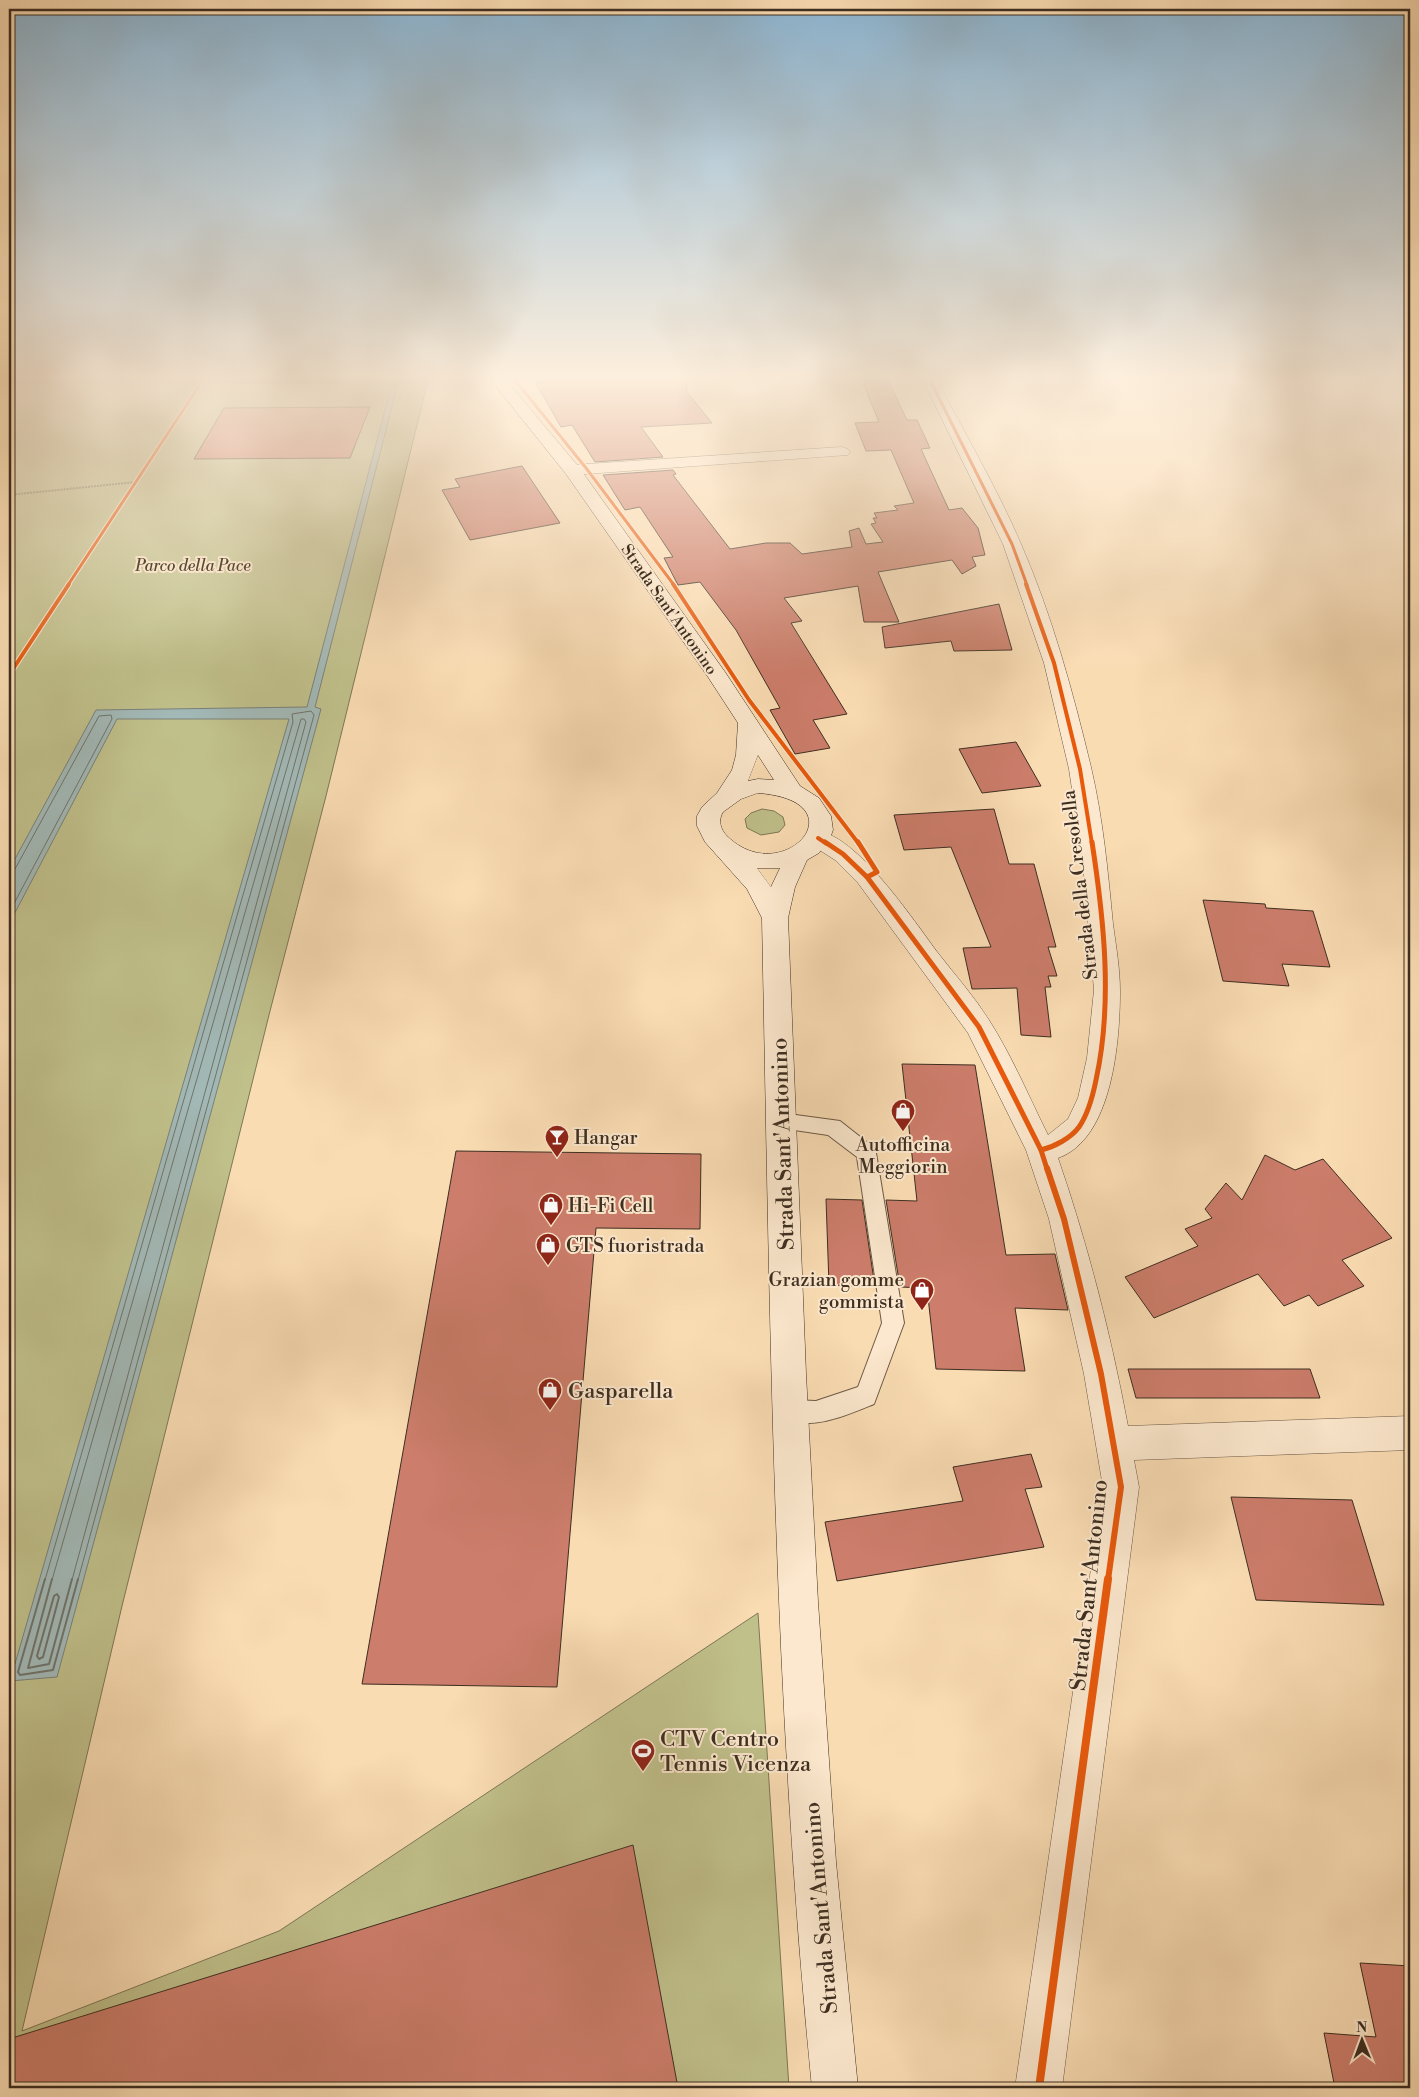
<svg xmlns="http://www.w3.org/2000/svg" width="1419" height="2097" font-family="'Libre Bodoni',serif">
	<rect width="100%" height="100%" fill="#fadcb3"/>
	<filter id="stains"><feTurbulence type="fractalNoise" baseFrequency=".004" numOctaves="4"/><feColorMatrix values="0 0 0 0 .2 0 0 0 0 .09 0 0 0 0 .02 0 0 0 .5 -.17"/></filter>
	<radialGradient id="worn" r=".72"><stop offset=".6" stop-color="#630" stop-opacity="0"/><stop offset="1" stop-color="#630" stop-opacity=".3"/></radialGradient>
	<!-- green -->
	<g fill="#c0c08b" stroke="#7e7756">
		<polygon points="9,380 428,380 326,796 270,1011 122,1606 22,2031 279,1931 758,1613 789,2088 9,2088"/>
		<polygon points="762,809 774,811 783,817 785,825 779,832 761,835 747,828 745,819 751,813"/>
	</g>
	<!-- water -->
	<g fill="#a2b9b7" stroke="#7a817b">
		<polygon points="9,380 176,380 173,384 9,383"/>
		<polygon points="391,387 397,387 315,707 321,709 57,1677 10,1681 289,719 117,719 9,924 9,870 96,710 307,707"/>
	</g>
	<g fill="none" stroke-linecap="round" stroke-linejoin="round">
		<!-- shore-far1 -->
		<g stroke="#70746c" stroke-width="1">
			<polyline points="9,872 15,869 99,716 111,715 112,719 9,913"/>
			<polyline points="45,1580 293,722 292,714 311,711 314,715 78,1580"/>
			<polyline points="52,1580 301,719 304,719 306,722 72,1580"/>
		</g>
		<!-- shore -->
		<g stroke="#70746c" stroke-width="2">
			<polyline points="45,1579 18,1672 20,1675 53,1670 78,1579"/>
			<polyline points="52,1579 28,1668 49,1664 72,1579"/>
			<polygon points="57,1594 59,1597 43,1657 39,1659 37,1656 54,1596"/>
		</g>
		<!-- stream -->
		<polygon fill="#7a817b" fill-rule="evenodd" points="220,380 395,381 414,380 412,384 398,385 394,389 391,387 391,385 222,383 219,381"/>
	</g>
	<!-- building -->
	<g fill="#cc7d6b" stroke="#3d2e21">
		<polygon points="556,380 686,380 687,392 712,423 641,427 663,457 595,462 572,425 561,427 536,383"/>
		<polygon points="870,380 888,380 907,420 917,420 930,448 921,449 949,510 962,508 978,528 985,555 972,557 976,566 962,574 952,560 878,572 899,622 864,622 858,586 784,598 802,621 791,623 847,714 813,720 830,748 795,754 770,710 780,708 736,630 700,582 678,585 664,558 673,557 640,507 625,510 603,475 673,470 676,474 673,475 730,549 766,543 790,543 802,554 852,547 849,531 859,528 866,544 883,542 871,524 876,523 873,518 877,518 874,513 898,510 894,506 914,503 891,450 866,451 855,423 879,422 863,383"/>
		<polygon points="370,407 350,458 194,459 224,408"/>
		<polygon points="522,466 560,523 470,540 442,490 460,487 455,479"/>
		<polygon points="999,604 1012,650 954,651 951,641 885,648 882,627"/>
		<polygon points="1016,742 1041,786 982,793 959,749"/>
		<polygon points="994,809 1009,864 1034,864 1056,947 1048,947 1057,976 1048,976 1051,987 1045,987 1051,1037 1021,1035 1017,988 972,989 963,948 991,947 951,847 904,850 894,815"/>
		<polygon points="1203,900 1265,904 1266,908 1313,911 1330,967 1282,964 1289,986 1223,981"/>
		<polygon points="902,1064 975,1065 1006,1255 1055,1254 1068,1310 1015,1308 1025,1371 936,1369 927,1288 900,1287 886,1200 917,1201"/>
		<polygon points="456,1151 701,1154 700,1229 596,1228 557,1687 362,1684"/>
		<polygon points="1265,1155 1295,1170 1323,1159 1392,1238 1342,1260 1364,1286 1318,1306 1309,1295 1284,1306 1258,1274 1154,1318 1125,1277 1198,1246 1185,1229 1212,1218 1205,1209 1226,1183 1242,1200"/>
		<polygon points="826,1199 862,1200 875,1287 829,1285"/>
		<polygon points="1128,1369 1310,1369 1320,1398 1136,1398"/>
		<polygon points="1031,1454 1042,1487 1025,1489 1044,1547 837,1581 825,1522 963,1501 953,1467"/>
		<polygon points="1231,1497 1352,1500 1384,1605 1256,1600"/>
		<polygon points="633,1845 678,2088 9,2088 9,2039"/>
		<polygon points="1360,1963 1410,1966 1410,2088 1335,2088 1324,2033 1376,2037"/>
	</g>
	<g fill="none" stroke-linecap="round" stroke-linejoin="round">
		<defs>
			<path id="lane" d="M781,1113L840,1121L873,1147L876,1153L904,1323L874,1404C847,1415 812,1431 783,1419L779,1411L783,1403L791,1400L816,1401L858,1387L882,1323L857,1157L828,1135L774,1127L771,1121L774,1115Z"/>
			<g id="street">
				<path d="M923,380H937C965,434 997,488 1021,544C1052,615 1073,692 1091,767C1103,818 1108,872 1113,924C1116,946 1120,969 1120,991C1120,1039 1113,1139 1058,1158C1088,1245 1111,1335 1128,1426L1410,1416V1450L1134,1460L1139,1487L1062,2088H1015L1103,1487L1084,1374L1049,1219L1026,1150L968,1033L858,883L835,860L810,844L806,838L810,832C849,822 916,924 938,953C955,975 974,996 989,1020C1012,1056 1029,1097 1048,1135L1068,1119L1078,1098L1087,1058L1094,990L1083,863L1069,769L1044,663L1003,544Z"/>
				<polygon points="842,447 848,449 850,452 848,455 572,475 566,474 564,470 566,466 572,465"/>
			</g>
			<path id="secondary" d="M491,380H506L578,466L725,672L800,786L819,798L831,816L833,830L830,838L819,853L807,860L795,887L788,918L806,1374L818,1602L836,1862L858,2088H812C773,1700 770,1308 762,918L747,889L705,842L697,826V816L702,807L717,793L732,770L736,755L738,723L708,677L566,474ZM758,755L774,780L758,779L748,781ZM758,793C863,801 783,891 727,836C720,829 718,820 723,812L741,799ZM757,868H780L771,887Z"/>
		</defs>
		<!-- lane casing -->
		<use href="#lane" stroke="#6c5a46" stroke-width="2"/>
		<!-- street casing -->
		<use href="#street" stroke="#6c5a46" stroke-width="1"/>
		<!-- secondary casing -->
		<use href="#secondary" stroke="#3d2e21" stroke-width="1"/>
		<!-- path -->
		<polyline stroke="#3d2e21" stroke-width="2" stroke-dasharray="0.5 1" stroke-linecap="butt" points="9,495 136,482"/>
		<!-- lane -->
		<use href="#lane" fill="#fce8ce" fill-rule="evenodd"/>
		<!-- street -->
		<use href="#street" fill="#fce8ce" fill-rule="evenodd"/>
		<!-- secondary -->
		<use href="#secondary" fill="#fce8ce" fill-rule="evenodd"/>
		<defs>
			<g id="cycleway-far4">
				<polyline points="515,380 586,468 674,585"/>
				<polyline points="930,380 1012,544 1027,585"/>
				<polyline points="68,585 203,380"/>
			</g>
			<g id="cycleway-far3">
				<polyline points="673,584 749,700 859,844"/>
				<polyline points="1026,584 1054,663 1080,769 1092,844"/>
				<polyline points="9,675 69,584"/>
				<polyline points="818,838 827,844"/>
			</g>
			<g id="cycleway-far2">
				<polyline points="825,842 843,854 867,877 979,1027 1041,1150 1047,1169"/>
				<polyline points="858,842 877,872 867,877"/>
				<path d="M1041,1150C1054,1147 1071,1138 1079,1127C1088,1114 1093,1095 1096,1080C1113,1003 1104,920 1092,842"/>
			</g>
			<polyline id="cycleway-far1" points="1047,1168 1064,1219 1101,1374 1121,1487 1108,1580"/>
			<polyline id="cycleway" points="1039,2088 1108,1579"/>
		</defs>
		<!-- cycleway-far4 casing -->
		<use href="#cycleway-far4" stroke="#fce8ce" stroke-width="5"/>
		<!-- cycleway-far3 casing -->
		<use href="#cycleway-far3" stroke="#fce8ce" stroke-width="6"/>
		<!-- cycleway-far2 casing -->
		<use href="#cycleway-far2" stroke="#fce8ce" stroke-width="8"/>
		<!-- cycleway-far1 casing -->
		<use href="#cycleway-far1" stroke="#fce8ce" stroke-width="9"/>
		<!-- cycleway casing -->
		<use href="#cycleway" stroke="#fce8ce" stroke-width="11"/>
		<!-- cycleway-far4 -->
		<use href="#cycleway-far4" stroke="#e8590c" stroke-width="3"/>
		<!-- cycleway-far3 -->
		<use href="#cycleway-far3" stroke="#e8590c" stroke-width="4"/>
		<!-- cycleway-far2 -->
		<use href="#cycleway-far2" stroke="#e8590c" stroke-width="5"/>
		<!-- cycleway-far1 -->
		<use href="#cycleway-far1" stroke="#e8590c" stroke-width="6"/>
		<!-- cycleway -->
		<use href="#cycleway" stroke="#e8590c" stroke-width="8"/>
	</g>
	<!-- sky -->
	<linearGradient id="sky" x2="0" y2="1"><stop stop-color="#8cb6d4"/><stop offset="0.56" stop-color="#fdefdd"/><stop offset="1" stop-color="#fdefdd" stop-opacity="0"/></linearGradient>
	<rect width="1419" height="673" fill="url(#sky)"/>
	<!-- icons -->
	<defs>
		<symbol id="shop-pin" viewBox="-11 -11 22 30"><path d="M0 17L-7.5 6A9.5 9.5 0 1 1 7.5 6Z" fill="#8f2418" stroke="#fce8ce"/><path d="M-5-2.5h2.3a2.7 3.5 0 0 1 5.4 0H5L5.5 6h-11ZM-1.5-2.5h3a1.5 2.3 0 0 0-3 0Z" fill="#fff"/></symbol>
		<symbol id="bar-pin" viewBox="-11 -11 22 30"><path d="M0 17L-7.5 6A9.5 9.5 0 1 1 7.5 6Z" fill="#8f2418" stroke="#fce8ce"/><path d="M-6-5H6L.8 .8V4.5H3.5V6h-7V4.5H-.8V.8Z" fill="#fff"/></symbol>
		<symbol id="stadium-pin" viewBox="-11 -11 22 30"><path d="M0 17L-7.5 6A9.5 9.5 0 1 1 7.5 6Z" fill="#8f2418" stroke="#fce8ce"/><path d="M0-5a6.5 5 0 1 0 0 10a6.5 5 0 1 0 0-10ZM-3.5-1.8h7v3.6h-7Z" fill="#fff"/></symbol>
	</defs>
	<g fill-rule="evenodd">
		<use href="#shop-pin" x="889" y="1097" width="28" height="38"/>
		<use href="#bar-pin" x="543" y="1123" width="28" height="38"/>
		<use href="#shop-pin" x="537" y="1191" width="28" height="38"/>
		<use href="#shop-pin" x="534" y="1231" width="28" height="38"/>
		<use href="#shop-pin" x="908" y="1276" width="28" height="38"/>
		<use href="#shop-pin" x="536" y="1376" width="28" height="38"/>
		<use href="#stadium-pin" x="629" y="1737" width="28" height="38"/>
	</g>
	<g text-anchor="middle" stroke-width="4" stroke-linejoin="round" paint-order="stroke">
		<!-- far-park labels -->
		<g font-size="16" font-style="italic" fill="#574b36" stroke="#fce8ce">
			<text x="193" y="571">Parco della Pace</text>
		</g>
		<!-- far-street labels -->
		<g font-size="16" fill="#3d2e21" stroke="#fce8ce">
			<text transform="translate(670 609) rotate(55)" y="6">Strada Sant'Antonino</text>
		</g>
		<!-- street labels -->
		<g font-size="19" fill="#3d2e21" stroke="#fce8ce">
			<text transform="translate(1079 885) rotate(-97)" y="7">Strada della Cresolella</text>
		</g>
		<!-- poi labels -->
		<g font-size="19" fill="#3d2e21" stroke="#fce8ce" text-anchor="start">
			<text x="574" y="1144">Hangar</text>
			<text x="903" y="1151" text-anchor="middle">Autofficina<tspan x="903" dy="22">Meggiorin</tspan></text>
			<text x="568" y="1212">Hi-Fi Cell</text>
			<text x="566" y="1252">GTS fuoristrada</text>
			<text x="904" y="1286" text-anchor="end">Grazian gomme<tspan x="904" dy="22">gommista</tspan></text>
		</g>
		<!-- near-street labels -->
		<g font-size="22" fill="#3d2e21" stroke="#fce8ce">
			<text transform="translate(782 1144) rotate(-92)" y="8">Strada Sant'Antonino</text>
			<text transform="translate(1088 1585) rotate(-84)" y="8">Strada Sant'Antonino</text>
			<text transform="translate(820 1908) rotate(-95)" y="8">Strada Sant'Antonino</text>
		</g>
		<!-- near-poi labels -->
		<g font-size="22" fill="#3d2e21" stroke="#fce8ce" text-anchor="start">
			<text x="568" y="1398">Gasparella</text>
			<text x="660" y="1746">CTV Centro<tspan x="660" dy="25">Tennis Vicenza</tspan></text>
		</g>
	</g>
	<!-- margin -->
	<rect width="1419" height="2097" fill="none" stroke="#fadcb3" stroke-width="30"/>
	<rect x="10" y="10" width="1399" height="2077" fill="none" stroke="#3d2e21" stroke-width="2.5"/>
	<rect x="15" y="15" width="1389" height="2067" fill="none" stroke="#3d2e21"/>
	<!-- north arrow -->
	<g transform="translate(1362 2040) rotate(359)" stroke="#fce8ce" stroke-width="4" paint-order="stroke">
	<path d="M0-4L9 19L0 12L-9 19Z" fill="#3d2e21"/>
	<text y="-8" font-size="14" font-weight="bold" text-anchor="middle" fill="#3d2e21">N</text>
	</g>
	<rect width="100%" height="100%" filter="url(#stains)"/>
	<rect width="100%" height="100%" fill="url(#worn)"/>
</svg>
